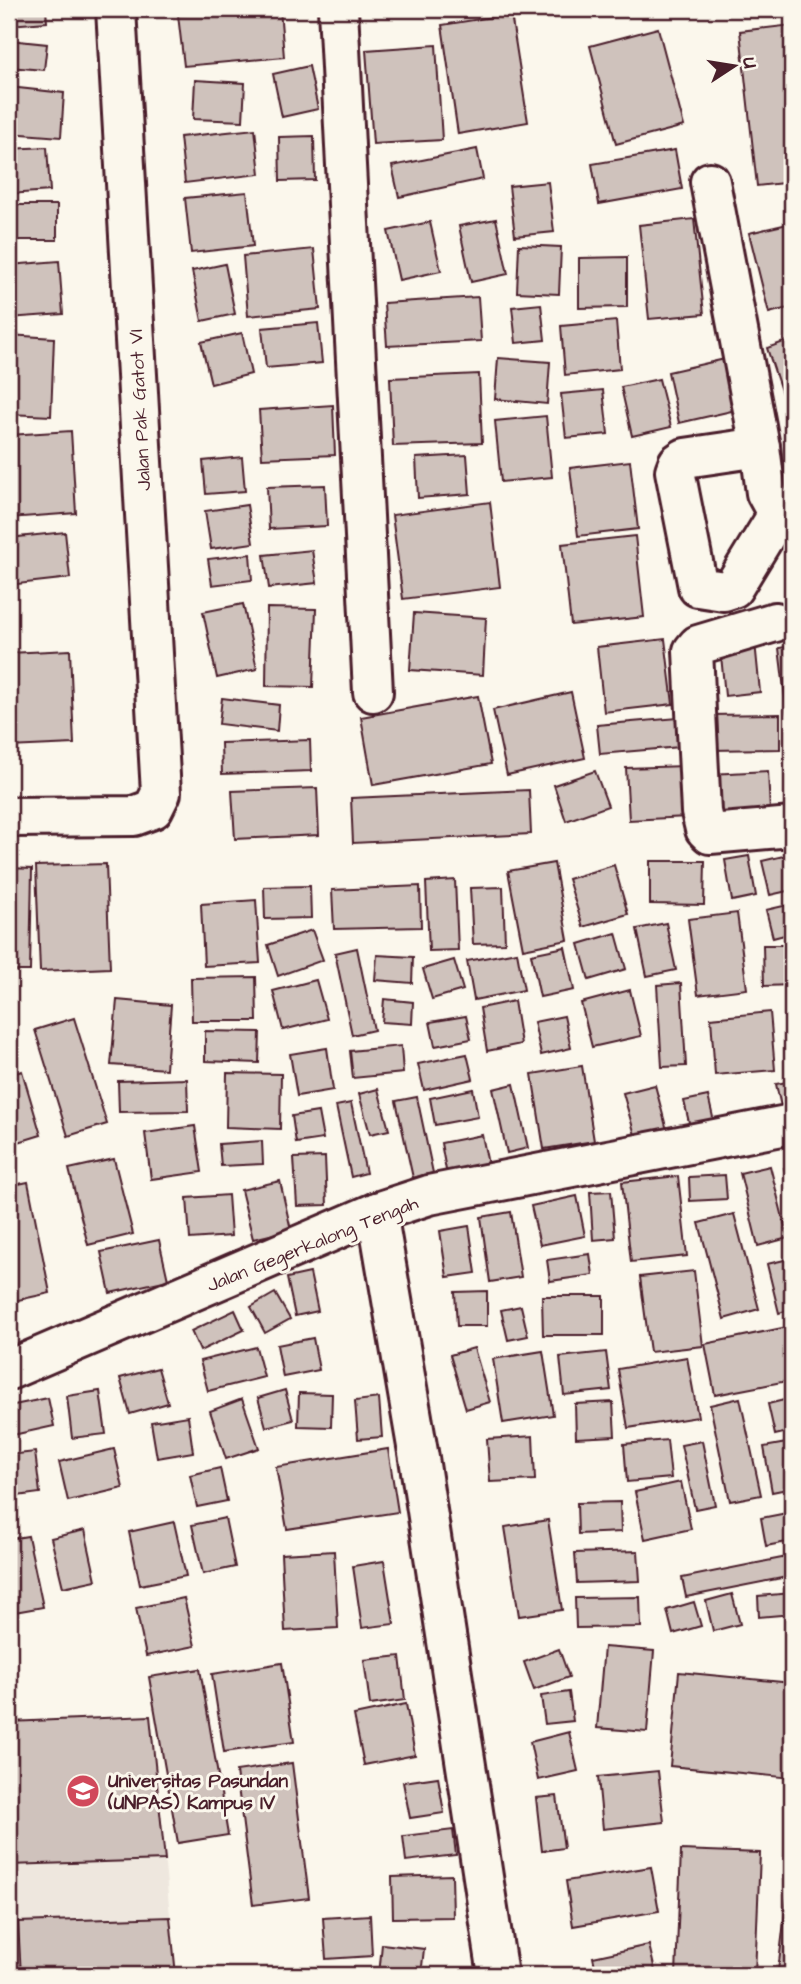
<svg xmlns="http://www.w3.org/2000/svg" width="801" height="1984" font-family="'Architects Daughter',sans-serif">
	<rect width="100%" height="100%" fill="#fbf7ec"/>
	<filter id="ink" filterUnits="userSpaceOnUse"><feTurbulence type="fractalNoise" baseFrequency=".0143" numOctaves="2"/><feDisplacementMap in="SourceGraphic" scale="14" xChannelSelector="R" yChannelSelector="G"/><feConvolveMatrix kernelMatrix="1 2 1 2 8 2 1 2 1" color-interpolation-filters="sRGB"/></filter>
	<g filter="url(#ink)">
		<!-- built -->
		<polygon fill="#eee7de" points="150,1716 176,1975 9,1975 9,1722"/>
		<!-- building -->
		<g fill="#cfc2bc" stroke="#4a1f2b" stroke-width="2">
			<polygon points="9,9 46,9 47,22 9,25"/>
			<polygon points="246,9 280,9 284,57 184,66 178,15"/>
			<polygon points="511,14 528,122 458,134 442,25"/>
			<polygon points="792,25 792,182 757,186 740,31"/>
			<polygon points="658,28 684,126 616,144 590,46"/>
			<polygon points="9,40 47,44 44,70 9,67"/>
			<polygon points="436,45 442,140 373,144 366,50"/>
			<polygon points="309,66 318,109 282,117 273,74"/>
			<polygon points="195,80 245,83 243,121 193,119"/>
			<polygon points="9,87 64,93 61,137 9,133"/>
			<polygon points="255,129 260,174 185,183 180,137"/>
			<polygon points="314,136 315,180 280,181 279,137"/>
			<polygon points="47,147 50,191 9,194 9,149"/>
			<polygon points="477,149 483,179 399,197 392,166"/>
			<polygon points="675,150 682,189 599,204 592,164"/>
			<polygon points="548,182 554,232 515,236 509,186"/>
			<polygon points="247,192 253,246 191,253 185,198"/>
			<rect x="9" y="205" width="48" height="35"/>
			<polygon points="496,219 508,274 471,282 459,226"/>
			<polygon points="694,219 704,314 649,319 639,225"/>
			<polygon points="430,222 441,271 399,280 388,231"/>
			<polygon points="792,223 792,307 769,313 749,233"/>
			<polygon points="519,245 561,247 559,294 517,292"/>
			<polygon points="314,249 320,309 248,316 243,256"/>
			<polygon points="627,257 627,307 579,308 579,258"/>
			<polygon points="59,261 63,314 9,318 9,265"/>
			<polygon points="225,264 235,314 202,321 192,271"/>
			<polygon points="478,297 481,341 387,346 384,303"/>
			<polygon points="541,304 545,340 516,343 512,307"/>
			<polygon points="616,321 620,369 565,375 561,326"/>
			<polygon points="318,323 322,363 266,368 262,328"/>
			<polygon points="242,333 251,374 211,384 201,342"/>
			<polygon points="9,335 54,338 51,416 9,414"/>
			<polygon points="792,339 792,397 784,400 767,348"/>
			<polygon points="498,358 550,362 547,404 495,399"/>
			<polygon points="725,359 736,410 679,423 668,372"/>
			<polygon points="479,374 482,443 393,446 390,378"/>
			<polygon points="659,379 671,427 632,436 621,387"/>
			<polygon points="603,390 608,434 566,438 561,394"/>
			<polygon points="333,405 335,455 262,458 259,410"/>
			<polygon points="546,416 552,477 501,482 495,421"/>
			<polygon points="71,431 76,513 9,518 9,435"/>
			<polygon points="467,455 470,494 418,498 416,458"/>
			<polygon points="242,457 245,491 206,494 203,461"/>
			<polygon points="630,461 638,529 578,536 570,468"/>
			<polygon points="325,485 327,526 269,529 267,487"/>
			<polygon points="490,502 500,587 403,599 392,515"/>
			<polygon points="247,505 253,543 211,549 205,511"/>
			<polygon points="65,532 70,578 9,585 9,538"/>
			<polygon points="635,536 644,617 571,625 562,544"/>
			<polygon points="312,550 317,583 269,588 264,555"/>
			<polygon points="250,554 252,580 212,585 208,559"/>
			<polygon points="243,604 257,669 217,678 203,612"/>
			<polygon points="267,608 316,609 313,687 266,686"/>
			<polygon points="414,613 486,618 483,675 410,670"/>
			<polygon points="665,639 673,704 604,712 597,647"/>
			<polygon points="755,642 760,692 725,696 720,645"/>
			<polygon points="792,646 792,712 787,713 779,648"/>
			<polygon points="70,650 74,744 9,747 9,653"/>
			<polygon points="571,692 585,758 507,775 493,710"/>
			<polygon points="478,696 491,764 373,785 361,717"/>
			<polygon points="222,698 279,705 277,731 219,724"/>
			<polygon points="780,714 780,749 711,750 711,715"/>
			<polygon points="678,718 680,747 600,754 597,725"/>
			<polygon points="310,740 311,771 222,774 221,743"/>
			<polygon points="685,766 687,817 629,820 626,768"/>
			<polygon points="595,771 608,806 566,821 554,785"/>
			<polygon points="768,771 770,811 713,814 710,774"/>
			<polygon points="317,788 319,835 235,839 232,791"/>
			<polygon points="529,790 531,834 353,843 351,798"/>
			<polygon points="792,854 792,890 770,895 762,861"/>
			<polygon points="749,856 756,896 732,901 725,860"/>
			<polygon points="650,861 705,861 704,905 650,904"/>
			<polygon points="554,863 568,940 523,949 508,871"/>
			<polygon points="106,864 110,968 40,971 36,866"/>
			<polygon points="614,865 628,914 583,927 568,879"/>
			<polygon points="9,868 32,869 30,971 9,971"/>
			<polygon points="455,880 458,950 429,951 426,882"/>
			<polygon points="310,886 311,918 265,919 264,887"/>
			<polygon points="420,886 421,927 334,929 332,890"/>
			<polygon points="503,887 505,943 473,944 470,888"/>
			<polygon points="256,900 260,963 204,966 201,904"/>
			<polygon points="792,904 792,933 773,938 766,910"/>
			<polygon points="737,913 747,989 698,995 688,919"/>
			<polygon points="666,923 676,970 647,976 637,929"/>
			<polygon points="312,930 323,960 278,976 268,945"/>
			<polygon points="616,933 626,969 589,980 579,944"/>
			<polygon points="763,945 792,945 792,985 764,986"/>
			<polygon points="565,947 574,990 540,997 531,954"/>
			<polygon points="357,948 374,1030 352,1035 335,953"/>
			<polygon points="517,952 524,990 474,1000 467,961"/>
			<polygon points="377,955 413,957 412,983 375,980"/>
			<polygon points="454,960 463,990 432,999 423,969"/>
			<polygon points="256,977 257,1021 192,1021 191,978"/>
			<polygon points="316,980 327,1019 283,1030 273,991"/>
			<polygon points="681,983 686,1066 662,1067 657,985"/>
			<polygon points="630,990 641,1036 592,1047 581,1003"/>
			<polygon points="384,999 413,1002 412,1024 382,1022"/>
			<polygon points="117,1000 171,1005 166,1069 111,1065"/>
			<polygon points="514,1001 521,1044 487,1051 480,1008"/>
			<polygon points="9,1004 17,1041 9,1043"/>
			<polygon points="770,1012 775,1070 715,1075 711,1018"/>
			<polygon points="466,1016 471,1039 435,1046 430,1022"/>
			<polygon points="564,1016 571,1048 541,1055 534,1022"/>
			<polygon points="74,1018 107,1124 68,1136 35,1030"/>
			<polygon points="205,1031 260,1032 259,1063 205,1061"/>
			<polygon points="401,1046 403,1073 353,1078 350,1051"/>
			<polygon points="327,1048 333,1090 297,1096 290,1054"/>
			<polygon points="467,1054 473,1079 424,1090 418,1064"/>
			<polygon points="582,1066 594,1141 544,1149 532,1074"/>
			<polygon points="22,1071 41,1135 9,1145 9,1075"/>
			<polygon points="227,1073 281,1074 280,1129 226,1127"/>
			<polygon points="187,1079 188,1111 119,1112 118,1081"/>
			<polygon points="792,1081 792,1114 783,1116 776,1084"/>
			<polygon points="514,1084 528,1148 507,1153 493,1089"/>
			<polygon points="655,1085 668,1134 637,1142 623,1093"/>
			<polygon points="378,1089 389,1130 370,1134 359,1094"/>
			<polygon points="473,1089 478,1117 435,1125 430,1098"/>
			<polygon points="708,1096 715,1126 691,1131 684,1101"/>
			<polygon points="417,1097 433,1173 413,1178 396,1101"/>
			<polygon points="351,1103 366,1173 351,1177 336,1106"/>
			<polygon points="318,1112 323,1139 296,1143 292,1116"/>
			<polygon points="195,1126 202,1172 151,1179 145,1133"/>
			<polygon points="482,1135 490,1174 448,1181 441,1143"/>
			<polygon points="262,1141 263,1164 221,1166 219,1144"/>
			<polygon points="325,1157 327,1205 297,1206 294,1158"/>
			<polygon points="114,1159 133,1234 88,1245 69,1169"/>
			<polygon points="770,1166 788,1238 758,1246 740,1173"/>
			<polygon points="792,1166 792,1198 784,1168"/>
			<polygon points="725,1175 727,1199 690,1201 689,1177"/>
			<polygon points="678,1176 687,1256 631,1262 622,1182"/>
			<polygon points="280,1181 291,1230 253,1239 241,1190"/>
			<polygon points="28,1182 50,1293 9,1302 9,1186"/>
			<polygon points="611,1191 615,1238 593,1240 590,1192"/>
			<polygon points="228,1195 231,1236 190,1239 187,1198"/>
			<polygon points="577,1196 585,1236 540,1245 531,1206"/>
			<polygon points="511,1212 521,1277 490,1282 481,1217"/>
			<polygon points="734,1214 759,1309 724,1319 699,1223"/>
			<polygon points="469,1226 476,1273 447,1277 440,1231"/>
			<polygon points="159,1240 168,1280 110,1293 101,1252"/>
			<polygon points="590,1254 593,1275 550,1281 547,1260"/>
			<polygon points="789,1259 792,1272 792,1309 779,1313 767,1264"/>
			<polygon points="694,1271 703,1346 650,1352 640,1277"/>
			<polygon points="310,1273 318,1311 295,1316 287,1278"/>
			<polygon points="487,1291 487,1326 457,1326 455,1292"/>
			<polygon points="275,1293 290,1319 265,1333 251,1307"/>
			<polygon points="542,1296 604,1296 604,1335 543,1335"/>
			<polygon points="521,1306 528,1336 508,1340 501,1310"/>
			<polygon points="235,1310 244,1330 200,1351 191,1331"/>
			<polygon points="792,1326 792,1380 715,1395 705,1344"/>
			<polygon points="313,1338 319,1370 283,1377 277,1345"/>
			<polygon points="256,1347 264,1377 208,1391 200,1361"/>
			<polygon points="474,1348 490,1402 466,1409 450,1355"/>
			<polygon points="543,1351 553,1415 503,1423 493,1359"/>
			<polygon points="606,1352 611,1390 564,1395 560,1357"/>
			<polygon points="687,1357 698,1417 628,1428 618,1369"/>
			<polygon points="158,1368 168,1403 130,1414 120,1378"/>
			<polygon points="285,1390 293,1420 266,1427 258,1398"/>
			<polygon points="100,1391 106,1434 72,1438 67,1396"/>
			<polygon points="299,1393 332,1394 331,1427 298,1426"/>
			<polygon points="48,1398 54,1426 13,1435 9,1406"/>
			<polygon points="379,1398 382,1437 358,1439 355,1401"/>
			<polygon points="740,1398 761,1495 730,1501 710,1405"/>
			<polygon points="792,1398 792,1431 775,1435 768,1404"/>
			<polygon points="242,1399 259,1448 226,1459 210,1411"/>
			<polygon points="613,1402 615,1436 576,1438 575,1404"/>
			<polygon points="188,1416 193,1452 157,1458 151,1422"/>
			<polygon points="533,1436 535,1480 490,1482 487,1439"/>
			<polygon points="667,1440 671,1478 627,1482 624,1444"/>
			<polygon points="702,1441 715,1505 695,1509 681,1445"/>
			<polygon points="792,1442 792,1488 772,1492 764,1447"/>
			<polygon points="114,1449 123,1488 68,1501 59,1462"/>
			<polygon points="388,1449 398,1512 287,1529 276,1467"/>
			<polygon points="35,1452 40,1493 9,1497 9,1455"/>
			<polygon points="220,1468 227,1501 197,1507 190,1475"/>
			<polygon points="681,1482 691,1529 645,1539 635,1492"/>
			<polygon points="620,1502 621,1532 578,1534 577,1503"/>
			<polygon points="792,1512 792,1541 766,1546 761,1518"/>
			<polygon points="225,1518 235,1567 203,1574 192,1525"/>
			<polygon points="548,1520 562,1610 519,1616 505,1527"/>
			<polygon points="174,1522 186,1576 140,1585 129,1532"/>
			<polygon points="85,1530 96,1580 63,1587 51,1538"/>
			<polygon points="28,1536 43,1607 9,1613 9,1539"/>
			<polygon points="334,1551 338,1628 285,1631 281,1554"/>
			<polygon points="638,1551 640,1581 577,1583 575,1553"/>
			<polygon points="792,1556 792,1576 686,1597 682,1578"/>
			<polygon points="384,1561 394,1624 362,1628 353,1566"/>
			<polygon points="792,1593 792,1614 759,1617 758,1596"/>
			<polygon points="732,1594 740,1624 713,1631 706,1601"/>
			<polygon points="640,1597 641,1627 576,1628 575,1598"/>
			<polygon points="184,1598 195,1646 146,1656 136,1608"/>
			<polygon points="694,1602 701,1626 673,1634 667,1610"/>
			<polygon points="604,1647 654,1651 647,1732 597,1728"/>
			<polygon points="559,1649 569,1677 534,1690 524,1662"/>
			<polygon points="400,1656 405,1700 370,1705 364,1660"/>
			<polygon points="282,1663 294,1742 224,1752 212,1674"/>
			<polygon points="200,1669 228,1835 178,1843 149,1677"/>
			<polygon points="679,1672 792,1683 792,1778 670,1766"/>
			<polygon points="569,1692 573,1721 545,1724 541,1696"/>
			<polygon points="406,1704 415,1755 364,1765 354,1715"/>
			<polygon points="150,1716 165,1860 9,1865 9,1722"/>
			<polygon points="569,1732 578,1771 538,1780 530,1742"/>
			<polygon points="292,1763 309,1898 253,1905 236,1771"/>
			<polygon points="658,1771 664,1822 603,1829 598,1777"/>
			<polygon points="438,1777 444,1813 410,1818 403,1782"/>
			<polygon points="557,1796 564,1848 542,1851 536,1798"/>
			<polygon points="453,1830 456,1855 406,1861 403,1836"/>
			<polygon points="681,1850 760,1853 755,1975 676,1975"/>
			<polygon points="651,1867 659,1911 573,1926 566,1881"/>
			<polygon points="790,1873 792,1873 792,1973 778,1971"/>
			<polygon points="452,1875 453,1917 393,1918 392,1877"/>
			<polygon points="370,1915 372,1956 326,1959 323,1918"/>
			<polygon points="170,1917 176,1975 21,1975 18,1922"/>
			<polygon points="382,1944 424,1949 421,1975 379,1975"/>
			<polygon points="649,1945 656,1975 597,1975 593,1957"/>
		</g>
		<g fill="none" stroke-linecap="round" stroke-linejoin="round">
			<defs>
				<g id="minor">
					<polyline points="338,9 373,692"/>
					<polyline points="710,182 760,447 766,493 772,504 780,511 792,517"/>
					<polyline points="760,447 685,458 678,463 675,471 698,587 724,591 733,588 780,511"/>
					<polyline points="775,622 698,645 693,651 701,812 705,829 710,834 792,827"/>
					<polyline points="9,817 134,816 153,809 161,793 116,9"/>
					<polyline points="377,1212 419,1458 498,1975"/>
					<polyline points="9,1370 377,1212 429,1195 792,1124"/>
				</g>
			</defs>
			<!-- minor casing -->
			<use href="#minor" stroke="#4a1f2b" stroke-width="44"/>
			<!-- minor -->
			<use href="#minor" stroke="#fbf7ec" stroke-width="38"/>
		</g>
	</g>
	<!-- icons -->
	<defs>
		<symbol id="university-disc" viewBox="-11 -11 22 22"><circle r="9.5" fill="#d1495b" stroke="#fbf7ec"/><path d="M0-5L7-2L0 1L-7-2ZM-4 1L0 2.5L4 1V4Q0 6-4 4Z" fill="#fff"/></symbol>
	</defs>
	<g fill-rule="evenodd">
		<use href="#university-disc" x="64" y="1772" width="38" height="38"/>
	</g>
	<g text-anchor="middle" stroke-width="6" stroke-linejoin="round" paint-order="stroke">
		<!-- street labels -->
		<g font-size="19" fill="#4a1f2b" stroke="#fbf7ec">
			<text transform="translate(139 410) rotate(-93)" y="7">Jalan Pak Gatot VI</text>
			<text transform="translate(312 1243) rotate(-22)" y="7">Jalan Gegerkalong Tengah</text>
		</g>
		<!-- poi labels -->
		<g font-size="19" font-weight="bold" fill="#4a1f2b" stroke="#fbf7ec" text-anchor="start">
			<text x="108" y="1787">Universitas Pasundan<tspan x="108" dy="22">(UNPAS) Kampus IV</tspan></text>
		</g>
	</g>
	<!-- margin -->
	<rect width="801" height="1984" fill="none" stroke="#fbf7ec" stroke-width="35"/>
	<rect x="18" y="18" width="766" height="1949" fill="none" stroke="#4a1f2b" stroke-width="2.5" filter="url(#ink)"/>
	<!-- north arrow -->
	<g transform="translate(734 66) rotate(78)" stroke="#fbf7ec" stroke-width="5" paint-order="stroke">
	<path d="M0-5L12 26L0 18L-12 26Z" fill="#4a1f2b"/>
	<text y="-10" font-size="19" font-weight="bold" text-anchor="middle" fill="#4a1f2b">U</text>
	</g>
</svg>
